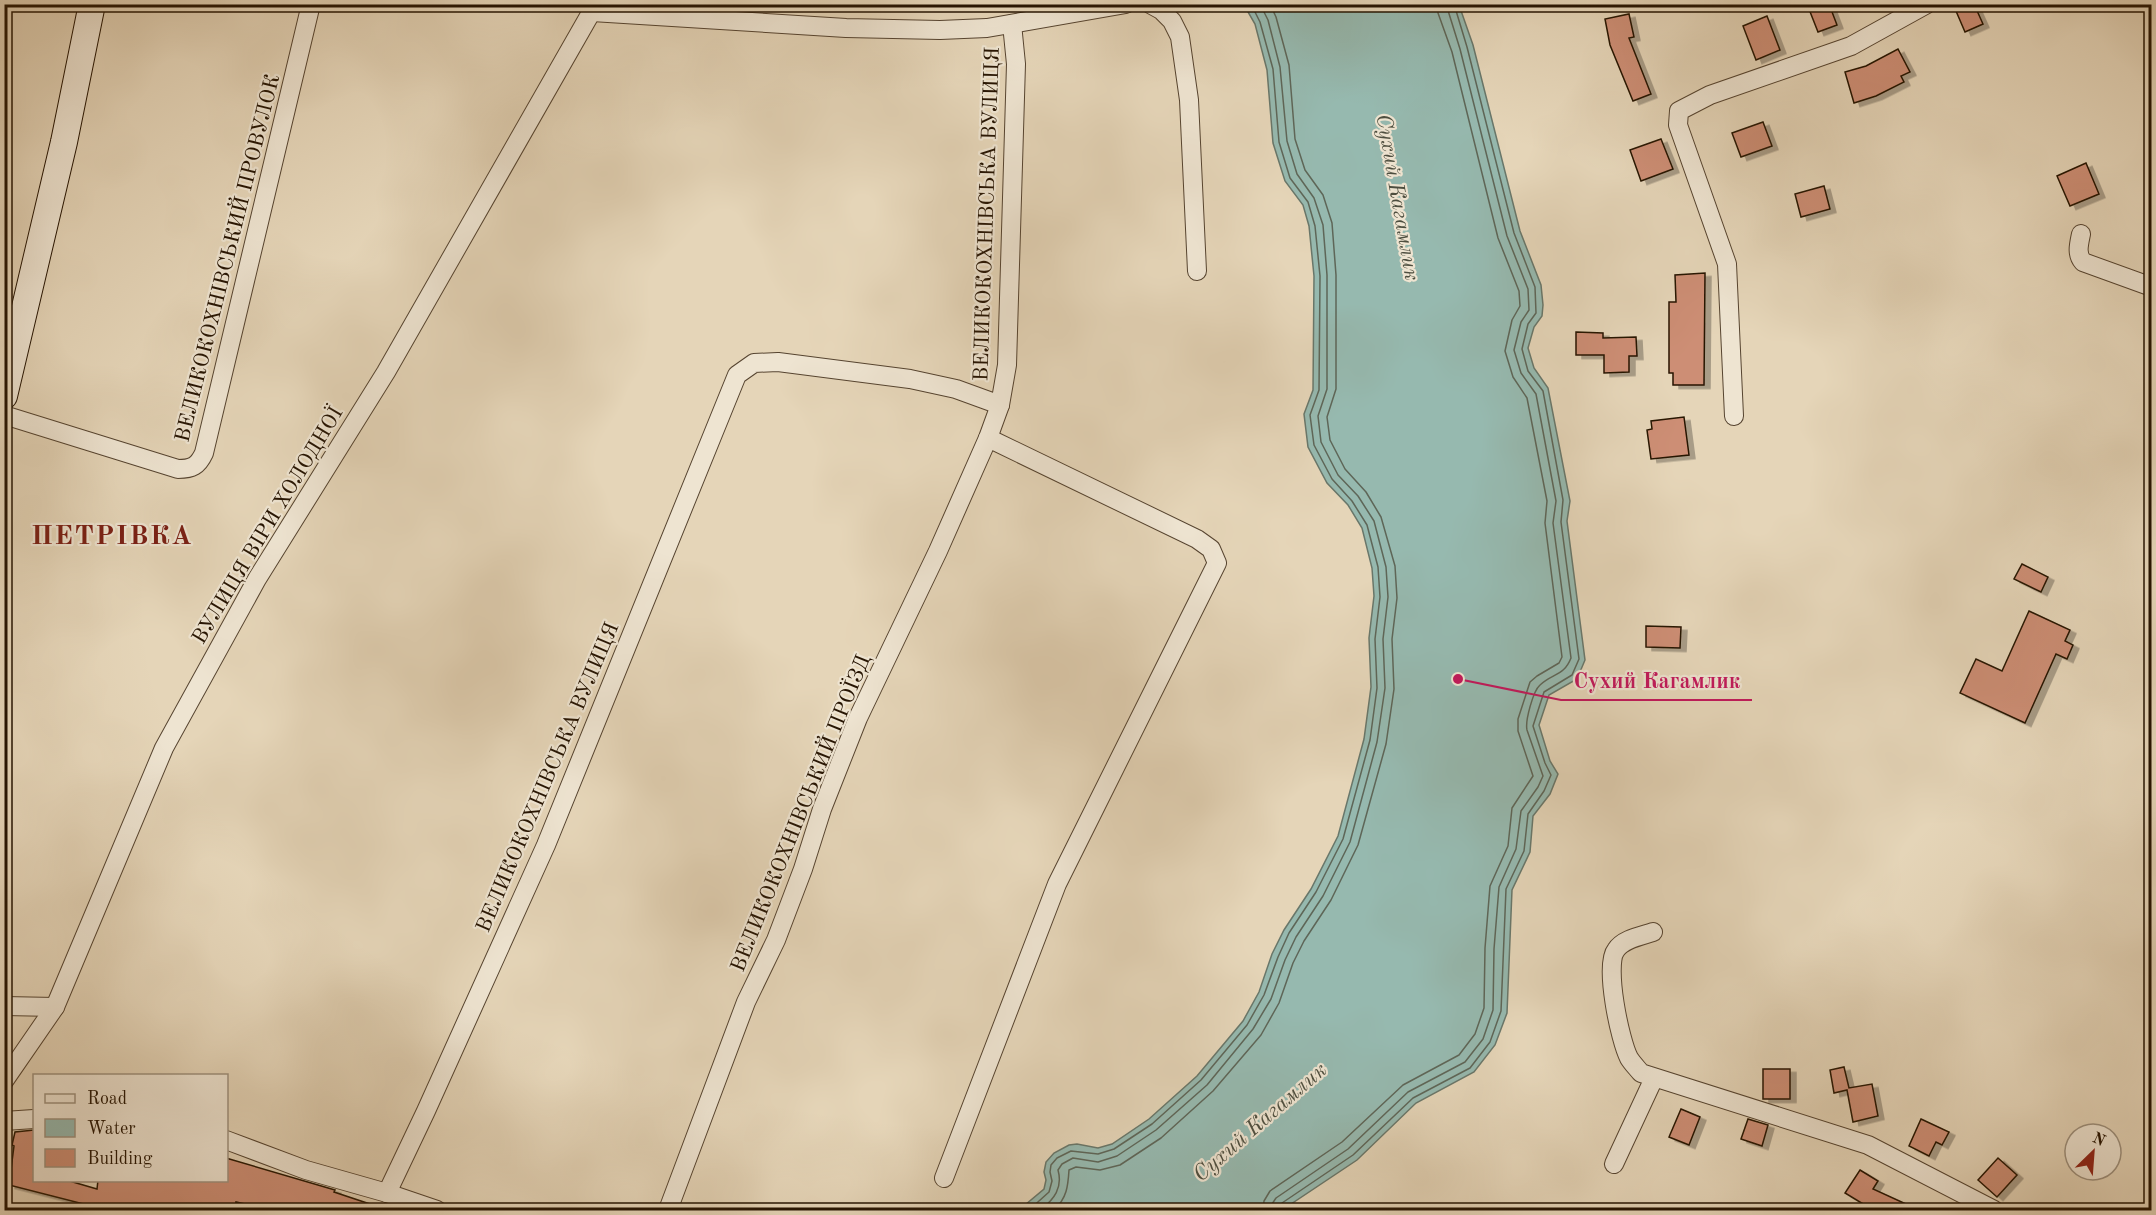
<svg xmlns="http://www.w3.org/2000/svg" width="2156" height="1215" font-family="'Old Standard TT',serif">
	<defs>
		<filter id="shadow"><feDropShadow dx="6" dy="3.5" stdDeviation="0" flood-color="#0004"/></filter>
	</defs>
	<rect width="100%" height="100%" fill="#e5d5b8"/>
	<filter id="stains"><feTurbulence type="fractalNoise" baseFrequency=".00333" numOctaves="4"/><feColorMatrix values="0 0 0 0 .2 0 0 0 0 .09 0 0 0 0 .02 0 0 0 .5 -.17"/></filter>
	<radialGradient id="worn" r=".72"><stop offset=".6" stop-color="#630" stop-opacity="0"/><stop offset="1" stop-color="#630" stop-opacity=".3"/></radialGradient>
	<!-- water -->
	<polygon fill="#96b9af" stroke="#69776a" stroke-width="1.5" points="1244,5 1459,5 1473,45 1520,231 1541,285 1543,305 1542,316 1534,327 1528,348 1534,368 1548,388 1570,501 1567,521 1585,660 1577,679 1549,695 1539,725 1550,761 1558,774 1550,794 1533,816 1530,852 1512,890 1507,1013 1495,1045 1474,1072 1416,1103 1357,1160 1282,1210 1019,1210 1044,1189 1046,1180 1044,1172 1046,1162 1054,1153 1069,1145 1077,1144 1098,1148 1112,1144 1149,1119 1197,1076 1243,1021 1259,992 1272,954 1284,930 1311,889 1338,836 1364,739 1371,687 1369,638 1374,596 1372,568 1362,528 1348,505 1327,483 1308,447 1304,414 1313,390 1314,276 1309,226 1303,205 1285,181 1273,143 1267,70 1255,24"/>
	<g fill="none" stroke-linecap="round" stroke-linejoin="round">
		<!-- shore -->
		<g stroke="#5e6658" stroke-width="1.5">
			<polyline points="1029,1210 1049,1192 1052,1181 1050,1172 1051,1165 1057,1158 1071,1151 1098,1154 1114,1149 1152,1124 1201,1080 1247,1025 1264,995 1278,957 1289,933 1316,892 1343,839 1370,740 1377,688 1375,639 1380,597 1378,567 1367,525 1352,501 1332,479 1314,445 1310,415 1319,390 1320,276 1315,226 1308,202 1290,178 1279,142 1273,69 1260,22 1251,4"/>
			<path d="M1041,1210C1054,1199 1063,1188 1058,1170L1062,1164L1073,1158L1098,1162L1117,1156L1156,1130L1207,1085L1253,1029L1271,999L1285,960L1296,937L1323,896L1350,842L1377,742L1385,688L1383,639L1388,597L1386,567L1374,521L1358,496L1338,475L1321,442L1318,416L1327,389V275L1323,225L1314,198L1297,174L1287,141L1280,67L1268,20L1260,4"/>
			<path d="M1054,1210C1067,1198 1068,1186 1069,1170L1076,1167L1100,1170L1120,1165L1161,1138L1213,1091L1261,1035L1279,1003L1293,963L1304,941L1331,900L1358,845L1386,744L1394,689L1392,639L1397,598L1395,566L1381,517L1366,492L1345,469L1330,440L1327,417L1336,389V275L1332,223L1323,195L1305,170L1295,139L1289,65L1276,17L1270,4"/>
			<polyline points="1263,1210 1264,1201 1270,1191 1342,1142 1403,1085 1459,1055 1475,1034 1484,1008 1485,948 1490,886 1508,846 1512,808 1533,776 1518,731 1518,719 1530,682 1537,676 1559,663 1562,657 1545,523 1547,501 1527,398 1513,377 1505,351 1512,320 1520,306 1519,291 1498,238 1452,52 1438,13 1437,4"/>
			<path d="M1272,1210V1204L1276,1198L1348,1149L1408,1092L1465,1062L1483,1039L1493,1010L1494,949L1499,887L1516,849L1521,811L1538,787L1543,776L1527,730C1525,721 1533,691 1540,685C1553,673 1564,676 1571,658L1553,523L1556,501L1536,394L1521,373L1514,350L1521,322L1529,310L1528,289L1507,236L1460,49L1446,4"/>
			<polyline points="1279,1210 1282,1203 1353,1155 1413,1098 1470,1068 1490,1042 1501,1011 1506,889 1524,851 1528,814 1544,791 1551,775 1545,763 1533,726 1544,692 1572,675 1579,659 1561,522 1563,500 1543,391 1528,371 1522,349 1528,324 1536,313 1535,287 1514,233 1467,47 1454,4"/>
		</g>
	</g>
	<!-- building -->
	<g fill="#cd8e75" stroke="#261402" stroke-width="1.5" filter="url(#shadow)">
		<polygon points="1807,4 1829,4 1837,25 1818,32"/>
		<polygon points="1953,4 1974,4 1983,24 1965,32"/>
		<polygon points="1629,14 1634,37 1629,38 1651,94 1633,101 1610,45 1605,19"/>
		<polygon points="1767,16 1780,50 1756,60 1743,26"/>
		<polygon points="1898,49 1910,72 1901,76 1904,82 1876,96 1854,103 1845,72 1866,66"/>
		<polygon points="1763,122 1772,146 1741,157 1732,133"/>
		<polygon points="1661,139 1673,169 1641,181 1630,150"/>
		<polygon points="2086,163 2099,194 2070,206 2057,176"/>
		<polygon points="1824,186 1830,209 1801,217 1795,194"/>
		<polygon points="1705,273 1704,385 1673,385 1673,373 1669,373 1669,302 1676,302 1675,275"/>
		<polygon points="1576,332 1603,333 1603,338 1636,337 1637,356 1629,356 1629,372 1604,373 1604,355 1576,355"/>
		<polygon points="1684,417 1689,455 1651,459 1647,430 1652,429 1651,421"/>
		<polygon points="2022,564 2048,577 2041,592 2014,579"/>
		<polygon points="2029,611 2070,630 2065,641 2073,645 2067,659 2056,654 2025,723 1960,693 1976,659 2002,671"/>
		<polygon points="1646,626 1681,627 1680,648 1646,647"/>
		<polygon points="1844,1067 1849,1088 1872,1084 1878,1116 1853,1122 1847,1090 1834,1093 1830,1070"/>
		<rect x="1763" y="1069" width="27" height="30"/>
		<polygon points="1681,1109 1700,1117 1689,1145 1669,1137"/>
		<polygon points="1748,1119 1768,1125 1762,1146 1741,1139"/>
		<polygon points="1921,1119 1949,1132 1942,1145 1936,1142 1929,1156 1909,1146"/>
		<polygon points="34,1130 34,1180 66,1180 97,1189 98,1180 226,1180 226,1158 335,1190 334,1192 382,1208 381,1210 272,1210 236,1202 235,1210 107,1210 9,1185 14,1146 12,1145 15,1132"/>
		<polygon points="1998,1158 2017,1175 1997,1197 1978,1180"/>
		<polygon points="1860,1170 1878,1181 1873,1189 1919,1210 1873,1210 1845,1193"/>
	</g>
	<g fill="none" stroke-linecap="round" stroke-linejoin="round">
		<defs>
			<g id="street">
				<polyline points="1150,4 1161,10 1172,21 1180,37 1189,100 1197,271"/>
				<polyline points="592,12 846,28 940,30 987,28 1126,4"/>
				<path d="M2081,234C2079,244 2076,254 2083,262L2152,287"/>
				<path d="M4,415L178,469C192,469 198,466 204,453L311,4"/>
				<polyline points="1734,416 1727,264 1678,125 1679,111 1710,95 1851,46 1927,4"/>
				<path d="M1653,932C1641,936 1623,939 1616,950C1604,965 1620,1041 1629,1058C1632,1063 1637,1068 1641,1073L1868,1145L1994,1210"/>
				<polyline points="4,1006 55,1007"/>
				<polyline points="4,1081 55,1007 164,748 257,579 386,372 596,4"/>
				<polyline points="4,1121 34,1119"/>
				<polyline points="226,1140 306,1170 387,1193 437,1210"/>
				<polyline points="1614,1164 1654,1078"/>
				<polyline points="944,1178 1057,884 1217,563 1211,549 1197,539 988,438"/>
				<polyline points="387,1193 426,1111 546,845 737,375 754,363 778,362 910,379 956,389 1000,405"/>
				<polyline points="668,1210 746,1002 776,940 803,869 822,809 858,718 938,551 988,438 1000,405 1007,365 1016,64 1012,24"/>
			</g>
			<polyline id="secondary" points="4,396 64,142 92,4"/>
		</defs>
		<!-- street casing -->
		<use href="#street" stroke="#564430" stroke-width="20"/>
		<!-- secondary casing -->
		<use href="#secondary" stroke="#261402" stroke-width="28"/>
		<!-- street -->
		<use href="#street" stroke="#eee4d1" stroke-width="18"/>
		<!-- secondary -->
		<use href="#secondary" stroke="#eee4d1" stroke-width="26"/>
	</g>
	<g text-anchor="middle" stroke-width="4.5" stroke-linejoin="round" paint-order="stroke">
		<!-- street labels -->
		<g font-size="21" fill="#261402" stroke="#eee4d1">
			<text transform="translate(986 214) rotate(-88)" y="7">ВЕЛИКОКОХНІВСЬКА ВУЛИЦЯ</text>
			<text transform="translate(227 258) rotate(-76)" y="7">ВЕЛИКОКОХНІВСЬКИЙ ПРОВУЛОК</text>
			<text transform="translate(267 525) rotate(-59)" y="7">ВУЛИЦЯ ВІРИ ХОЛОДНОЇ</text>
			<text transform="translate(547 777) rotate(-67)" y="7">ВЕЛИКОКОХНІВСЬКА ВУЛИЦЯ</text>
			<text transform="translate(800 813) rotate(-68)" y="7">ВЕЛИКОКОХНІВСЬКИЙ ПРОЇЗД</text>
		</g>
		<!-- water labels -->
		<g font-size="22" font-style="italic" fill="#4d4e3f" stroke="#eee4d1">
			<text transform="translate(1399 197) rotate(80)" y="8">Сухий Кагамлик</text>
			<text transform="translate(1259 1121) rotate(-41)" y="8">Сухий Кагамлик</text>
		</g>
		<!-- district labels -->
		<g font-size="27" font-weight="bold" letter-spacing="1.5" fill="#7a1f14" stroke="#eee4d1">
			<text x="112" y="544">ПЕТРІВКА</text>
		</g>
	</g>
	<!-- callouts -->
	<path fill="none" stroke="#c2185b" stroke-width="2" d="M1458 679L1561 700H1752"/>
	<circle fill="#c2185b" stroke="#eee4d1" stroke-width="2" cx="1458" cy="679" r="6"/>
	<g font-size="22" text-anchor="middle" font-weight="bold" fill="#c2185b" stroke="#eee4d1" stroke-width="4.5" stroke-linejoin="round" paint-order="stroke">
		<text x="1657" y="688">Сухий Кагамлик</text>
	</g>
	<!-- margin -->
	<rect width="2156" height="1215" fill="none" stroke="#e5d5b8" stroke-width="24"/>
	<rect x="6" y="6" width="2144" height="1203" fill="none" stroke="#261402" stroke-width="3"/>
	<rect x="12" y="12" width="2132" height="1191" fill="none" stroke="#261402" stroke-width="1.5"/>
	<!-- legend -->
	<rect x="33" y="1074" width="195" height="108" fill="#eee4d1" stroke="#9e917e" stroke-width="1.5"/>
	<rect x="45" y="1094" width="30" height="9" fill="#eee4d1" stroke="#9e917e" stroke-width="1.5"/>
	<text x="87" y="1104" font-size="18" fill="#261402">Road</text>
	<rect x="45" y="1119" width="30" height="18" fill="#96b9af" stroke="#9e917e" stroke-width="1.5"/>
	<text x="87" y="1134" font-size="18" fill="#261402">Water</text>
	<rect x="45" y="1149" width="30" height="18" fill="#cd8e75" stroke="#9e917e" stroke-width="1.5"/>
	<text x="87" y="1164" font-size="18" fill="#261402">Building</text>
	<!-- north arrow -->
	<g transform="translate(2093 1152) rotate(25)"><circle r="28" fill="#eee4d1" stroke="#9e917e" stroke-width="1.5"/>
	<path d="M0-4.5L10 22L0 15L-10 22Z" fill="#8f2418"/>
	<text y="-9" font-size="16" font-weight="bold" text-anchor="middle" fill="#261402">N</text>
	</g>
	<rect width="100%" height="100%" filter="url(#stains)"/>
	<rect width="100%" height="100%" fill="url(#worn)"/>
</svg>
